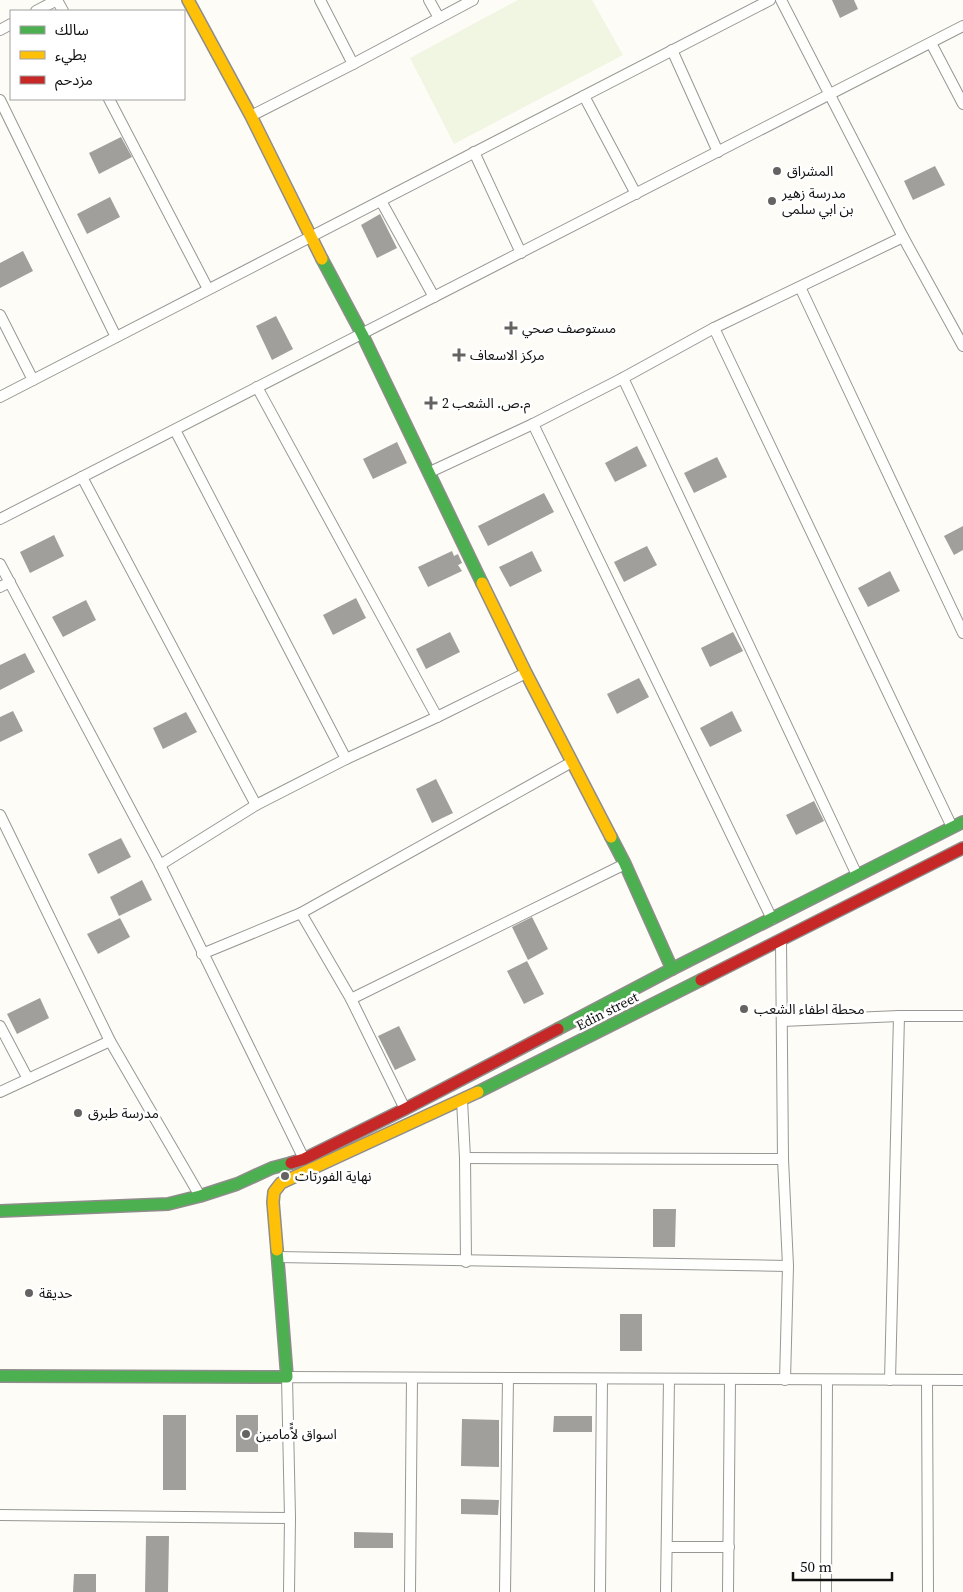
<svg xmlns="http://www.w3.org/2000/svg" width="963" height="1592" font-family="'Source Serif 4','Noto Sans Arabic',serif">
	<rect width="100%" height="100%" fill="#fdfcf7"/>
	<!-- pitch -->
	<polygon fill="#f0f6e1" points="518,0 592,0 623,55 454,144 410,58"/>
	<!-- building -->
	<g fill="#a19f9c">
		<polygon points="832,0 854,0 858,9 840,18"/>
		<polygon points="121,137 132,157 99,174 89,153"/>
		<polygon points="935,166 945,185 913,200 904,181"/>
		<polygon points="110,197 120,217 87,234 77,214"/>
		<polygon points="380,214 397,248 377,258 361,225"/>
		<polygon points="23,251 33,271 0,288 0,263"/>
		<polygon points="276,316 293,349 272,360 256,326"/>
		<polygon points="397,442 407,463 373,479 363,459"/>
		<polygon points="637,446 647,466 615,482 605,463"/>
		<polygon points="717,457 727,477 694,493 684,473"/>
		<polygon points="544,493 554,512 488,546 478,526"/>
		<polygon points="963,526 963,550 954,555 944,536"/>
		<polygon points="54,535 64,556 30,573 20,552"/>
		<polygon points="647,546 657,565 624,582 614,562"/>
		<polygon points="452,551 454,556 458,554 462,563 458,565 462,571 428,587 418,567"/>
		<polygon points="532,551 542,571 510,587 499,567"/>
		<polygon points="890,571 900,591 868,607 858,588"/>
		<polygon points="356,598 366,618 333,635 323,615"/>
		<polygon points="86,600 96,620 63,637 52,617"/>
		<polygon points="450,632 460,652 426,669 416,649"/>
		<polygon points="733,632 743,651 710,667 701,648"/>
		<polygon points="25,653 35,672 0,690 0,665"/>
		<polygon points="639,678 649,697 617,714 607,694"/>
		<polygon points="13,711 23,731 0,742 0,717"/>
		<polygon points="732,711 742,731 710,747 700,728"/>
		<polygon points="186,712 197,732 163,749 153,728"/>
		<polygon points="436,779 453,813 432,823 416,789"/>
		<polygon points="814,801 824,821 796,835 786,815"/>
		<polygon points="121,838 131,857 98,874 88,854"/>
		<polygon points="142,880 152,900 119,916 110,897"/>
		<polygon points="532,917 548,949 528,960 512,927"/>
		<polygon points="120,918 130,937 98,954 87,934"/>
		<polygon points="527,961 544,994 524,1004 507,971"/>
		<polygon points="40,998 49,1018 17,1034 7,1014"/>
		<polygon points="399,1026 416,1060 395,1070 378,1036"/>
		<polygon points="653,1209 676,1209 675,1247 653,1247"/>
		<rect x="620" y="1314" width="22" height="37"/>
		<rect x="163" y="1415" width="23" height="75"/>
		<rect x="236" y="1415" width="22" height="37"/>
		<polygon points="554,1416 592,1416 592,1432 553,1432"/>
		<polygon points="462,1419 499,1420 499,1467 461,1466"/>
		<polygon points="461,1499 499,1500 498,1515 461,1514"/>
		<polygon points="354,1532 393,1533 393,1548 354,1548"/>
		<polygon points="146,1536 169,1536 168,1592 145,1592"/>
		<polygon points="74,1574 96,1574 96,1592 73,1592"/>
	</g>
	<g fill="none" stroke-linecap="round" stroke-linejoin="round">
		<defs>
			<g id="street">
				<polyline points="57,0 63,11"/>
				<polyline points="320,0 353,64"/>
				<polyline points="429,0 439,18"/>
				<polyline points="781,0 903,237 963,346"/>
				<polyline points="36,11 57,0"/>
				<polyline points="0,30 11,24"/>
				<polyline points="931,43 963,104"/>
				<polyline points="672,50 718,152"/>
				<polyline points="584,96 636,194"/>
				<polyline points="109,99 208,289"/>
				<polyline points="0,100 116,337"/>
				<polyline points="251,116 353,64 473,0"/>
				<polyline points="474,152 521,253"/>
				<polyline points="381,201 434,297"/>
				<polyline points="800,287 963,633"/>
				<polyline points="0,315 33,380"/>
				<polyline points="714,328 952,827"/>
				<polyline points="623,378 857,875"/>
				<polyline points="257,387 437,717"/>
				<polyline points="0,397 770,0"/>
				<polyline points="533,424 772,919"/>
				<polyline points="175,430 346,759"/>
				<polyline points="430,472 533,424 623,378 714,328 903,237"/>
				<polyline points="82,477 256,805"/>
				<polyline points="0,519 963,26"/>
				<polyline points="0,564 160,865 304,1159"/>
				<polyline points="0,587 10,582"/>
				<polyline points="0,815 110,1041 200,1196"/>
				<polyline points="160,865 256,805 346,759 437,717 526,673"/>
				<polyline points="301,913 351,999 405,1109"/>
				<polyline points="781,940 783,1159 788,1266 785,1380"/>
				<polyline points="202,954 301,913 572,762"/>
				<polyline points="351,999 625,864"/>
				<polyline points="782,1021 899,1016 963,1016"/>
				<polyline points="0,1026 28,1079"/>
				<polyline points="0,1092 110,1041"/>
				<polyline points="462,1100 465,1158 466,1262"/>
				<polyline points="465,1158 783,1159"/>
				<polyline points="277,1257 788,1266"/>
				<polyline points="890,1380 899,1016"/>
				<polyline points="927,1380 928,1592"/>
				<polyline points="0,1515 290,1518"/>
				<polyline points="667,1547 729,1547"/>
				<polyline points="289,1592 290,1518 287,1377 963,1380"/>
				<polyline points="410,1592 412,1378"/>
				<polyline points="505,1592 508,1378"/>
				<polyline points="600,1592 602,1379"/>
				<polyline points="666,1592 669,1379"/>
				<polyline points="728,1592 730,1379"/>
				<polyline points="826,1592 827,1380"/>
			</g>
			<g id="fast">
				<polyline points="322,259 362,334 482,583"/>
				<polyline points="611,837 625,864 672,969"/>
				<polyline points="558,1029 672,969 963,822"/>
				<polyline points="478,1092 701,980"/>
				<polyline points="0,1211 168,1204 200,1196 237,1184 272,1168 291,1163"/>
				<polyline points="0,1376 287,1377 277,1250"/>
			</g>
			<g id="slow">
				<polyline points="188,0 251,116 322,259"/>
				<polyline points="482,583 526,673 611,837"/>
				<polyline points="277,1250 273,1202 274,1192 281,1183 478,1092"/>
			</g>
			<g id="jam">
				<polyline points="701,980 963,848"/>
				<polyline points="291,1163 304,1159 405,1109 558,1029"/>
			</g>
		</defs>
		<!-- street casing -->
		<use href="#street" stroke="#979795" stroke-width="12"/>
		<!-- fast casing -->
		<use href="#fast" stroke="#8e8d8b" stroke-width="14"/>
		<!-- slow casing -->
		<use href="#slow" stroke="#8e8d8b" stroke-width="14"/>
		<!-- jam casing -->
		<use href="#jam" stroke="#8e8d8b" stroke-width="14"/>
		<!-- street -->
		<use href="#street" stroke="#fffffe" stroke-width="10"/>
		<!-- fast -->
		<use href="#fast" stroke="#4caf50" stroke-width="11"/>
		<!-- slow -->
		<use href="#slow" stroke="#ffc107" stroke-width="11"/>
		<!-- jam -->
		<use href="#jam" stroke="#c62828" stroke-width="11"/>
	</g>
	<!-- markers -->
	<g fill="#646362" stroke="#fff" stroke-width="2">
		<circle cx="777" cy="171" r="5"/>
		<circle cx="772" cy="201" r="5"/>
		<path d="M508.5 320.5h5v5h5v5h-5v5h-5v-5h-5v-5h5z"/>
		<path d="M456.5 347.5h5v5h5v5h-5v5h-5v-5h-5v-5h5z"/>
		<path d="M428.5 395.5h5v5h5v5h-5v5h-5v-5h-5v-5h5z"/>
		<circle cx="744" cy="1009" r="5"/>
		<circle cx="78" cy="1113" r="5"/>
		<circle cx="285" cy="1176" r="5"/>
		<circle cx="29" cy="1293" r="5"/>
		<circle cx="246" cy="1434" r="5"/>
	</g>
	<g text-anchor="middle" stroke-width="5" stroke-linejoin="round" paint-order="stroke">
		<!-- poi labels -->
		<g font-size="14" fill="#111" stroke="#fff" text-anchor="start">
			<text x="787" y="176">المشراق</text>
			<text x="782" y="198">مدرسة زهير<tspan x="782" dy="16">بن ابي سلمى</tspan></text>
			<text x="522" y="333">مستوصف صحي</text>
			<text x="470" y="360">مركز الاسعاف</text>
			<text x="442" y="408">م.ص. الشعب 2</text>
			<text x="754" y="1014">محطة اطفاء الشعب</text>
			<text x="88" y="1118">مدرسة طبرق</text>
			<text x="295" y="1181">نهاية الفورتات</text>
			<text x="39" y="1298">حديقة</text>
			<text x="256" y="1439">اسواق لاًًمامين</text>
		</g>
		<!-- street labels -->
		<g font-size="14" fill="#111" stroke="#fff">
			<text transform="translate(607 1011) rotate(-27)" y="5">Edin street</text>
		</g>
	</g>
	<!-- legend -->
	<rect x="10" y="10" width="175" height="90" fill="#ffffff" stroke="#a0a0a0"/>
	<rect x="20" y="26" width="25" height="8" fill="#4caf50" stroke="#a0a0a0"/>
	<text x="55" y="35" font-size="15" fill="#111111">سالك</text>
	<rect x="20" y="51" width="25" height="8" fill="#ffc107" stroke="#a0a0a0"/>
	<text x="55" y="60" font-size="15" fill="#111111">بطيء</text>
	<rect x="20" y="76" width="25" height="8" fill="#c62828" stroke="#a0a0a0"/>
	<text x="55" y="85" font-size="15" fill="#111111">مزدحم</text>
	<!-- scale -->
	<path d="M793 1572v8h99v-8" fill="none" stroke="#111111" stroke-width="2.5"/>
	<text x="800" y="1572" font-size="15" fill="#111111" stroke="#ffffff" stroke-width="4" paint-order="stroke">50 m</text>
</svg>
